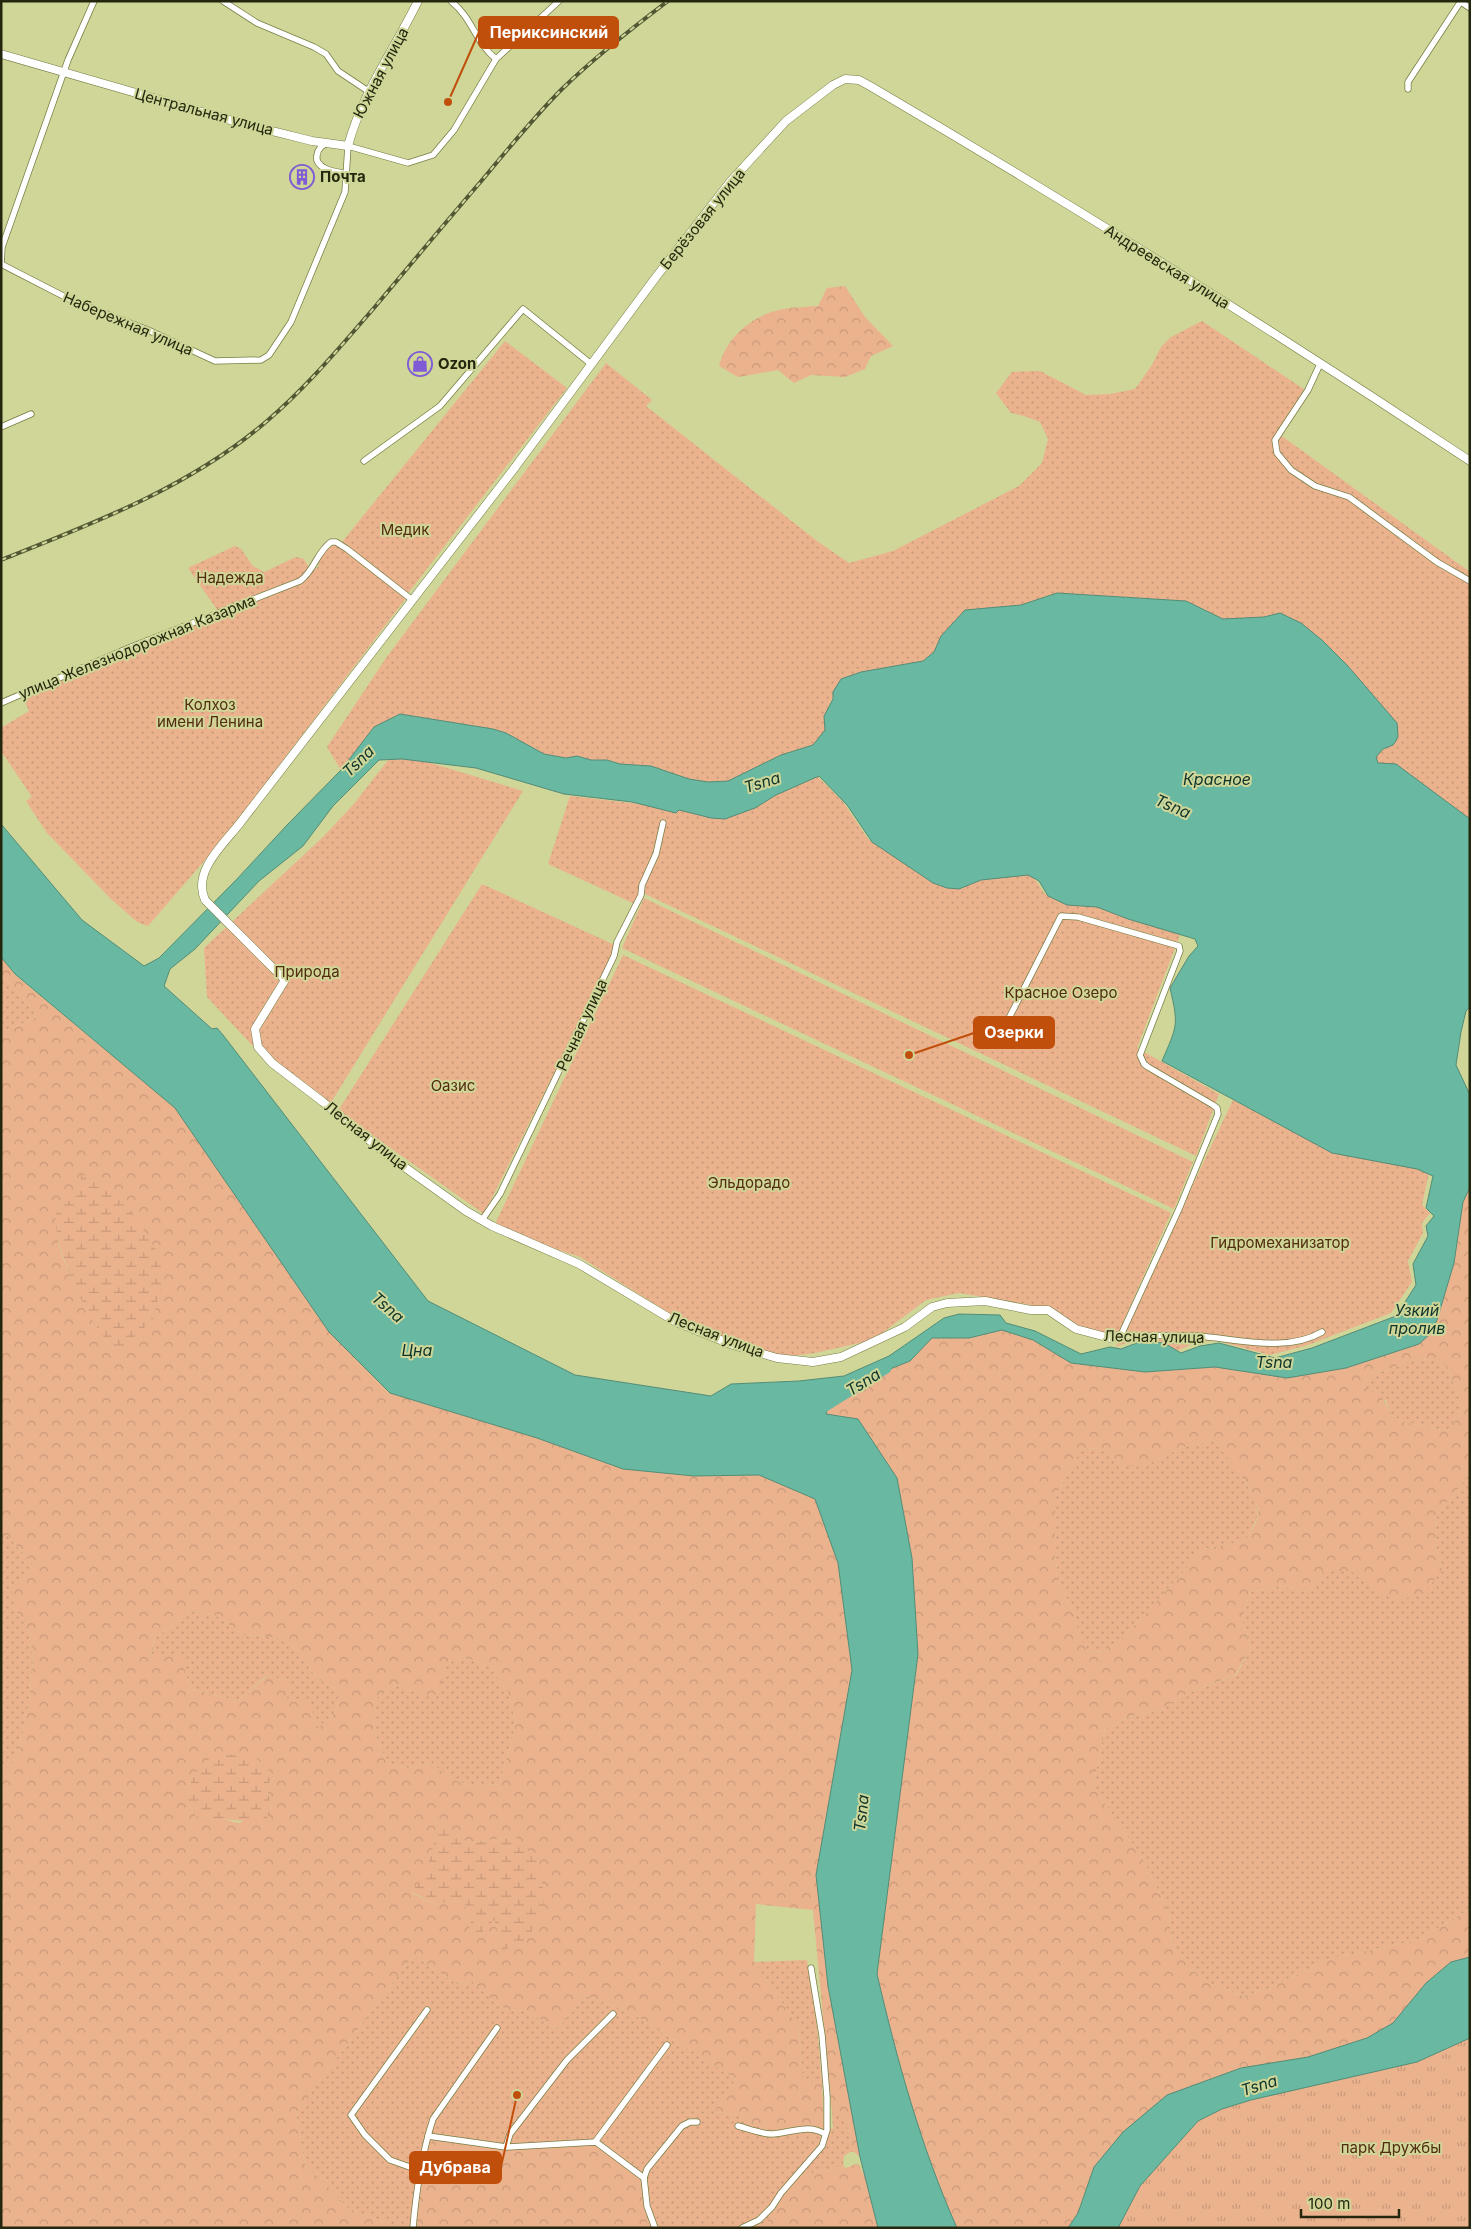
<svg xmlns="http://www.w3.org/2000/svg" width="1471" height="2229" font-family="Inter,sans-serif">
	<defs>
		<pattern id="grass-dots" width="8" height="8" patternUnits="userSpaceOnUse" patternTransform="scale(1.25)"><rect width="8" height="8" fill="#ebb28e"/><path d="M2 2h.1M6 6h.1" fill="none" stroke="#c99979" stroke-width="1.8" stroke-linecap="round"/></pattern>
		<pattern id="forest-crowns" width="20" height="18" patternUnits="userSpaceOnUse" patternTransform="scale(1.25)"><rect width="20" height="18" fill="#ebb28e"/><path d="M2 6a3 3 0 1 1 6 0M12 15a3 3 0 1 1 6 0" fill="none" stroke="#c99979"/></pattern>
		<pattern id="wetland-marsh" width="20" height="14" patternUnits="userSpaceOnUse" patternTransform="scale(1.25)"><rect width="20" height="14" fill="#ebb28e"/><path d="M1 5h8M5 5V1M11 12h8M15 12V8" fill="none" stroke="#c99979"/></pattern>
		<pattern id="park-tufts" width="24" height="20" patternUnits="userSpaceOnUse" patternTransform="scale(1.25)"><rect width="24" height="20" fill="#ebb28e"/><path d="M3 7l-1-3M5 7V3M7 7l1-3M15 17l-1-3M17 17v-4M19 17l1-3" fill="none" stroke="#c99979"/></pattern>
	</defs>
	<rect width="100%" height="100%" fill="#cfd698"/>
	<!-- grass -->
	<g fill="url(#grass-dots)">
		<path d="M1202,321L1305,390L1279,434L1470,572V819L1384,764L1378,763L1375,757C1382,748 1393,747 1398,736C1364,688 1335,640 1280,613L1264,617L1223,619L1186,601L1057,593L1021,605L965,610L941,636L934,652L923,661L861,672L841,679L824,716L826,730L813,745L781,755L728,781L708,782L689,779L651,766L620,764L607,760H591L577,756L566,758L544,754L506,733L493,729L400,714L374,727L341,770L327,747L386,658L606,363L652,400L646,406L817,541L849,563L893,551L1019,486L1042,463L1048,439L1040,422L1024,416L1011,413L996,393L1012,372L1040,371L1086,395L1110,394L1135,389L1152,365L1161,347L1171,337Z"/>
		<polygon points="505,341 567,388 409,592 405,593 342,542"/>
		<polygon points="335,544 406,598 224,838 148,926 137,922 111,899 47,833 26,801 32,797 1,751 1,728 29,711 22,696 301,581 319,566 318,560 327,548"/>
		<path d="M235,546L241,549L253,566L264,572L296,557L304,559L310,570C290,588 244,601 218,611L188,568Z"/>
		<polygon points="393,754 414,758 523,791 327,1109 251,1044 207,997 204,948 323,837 353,805"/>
		<polygon points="814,773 843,802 868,839 928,880 942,885 1023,872 1034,878 1044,893 1063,903 1083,902 1181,932 1137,1048 1219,1094 1196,1156 641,892 635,904 548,864 570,796 675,808"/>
		<polygon points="482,884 617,946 484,1214 338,1111"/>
		<polygon points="644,898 1193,1162 1174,1209 622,948"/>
		<polygon points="623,955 1171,1213 1114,1343 1031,1305 959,1293 926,1300 873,1340 815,1353 776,1358 680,1320 580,1257 535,1242 495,1224"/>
		<polygon points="1,974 28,1004 37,1017 1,1033"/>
		<path d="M1233,1100L1285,1128L1413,1166L1429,1173L1422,1205L1430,1213L1422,1223L1423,1233L1408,1261L1412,1282L1391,1313L1308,1345L1270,1355L1214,1340L1195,1343L1177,1351C1151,1335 1144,1336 1116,1347Z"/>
		<polygon points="1418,1359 1434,1360 1447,1366 1463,1408 1448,1431 1404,1422 1391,1415 1386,1401 1362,1387 1371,1375"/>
		<polygon points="1213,1441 1235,1464 1256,1501 1258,1516 1246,1541 1204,1549 1126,1635 1104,1652 1088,1651 1080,1639 1074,1610 1059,1585 1055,1555 1055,1497 1082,1448 1100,1449 1127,1466 1144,1466 1185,1446"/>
		<polygon points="1470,1473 1470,1909 1418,1940 1326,1960 1271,1988 1243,1996 1212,1985 1188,1967 1172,1941 1169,1913 1144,1861 1093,1786 1105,1729 1131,1716 1159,1711 1183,1695 1236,1675 1251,1648 1242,1620 1250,1592 1280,1586 1307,1592 1324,1571 1352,1571 1373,1589 1442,1570 1435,1543 1437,1515"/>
		<polygon points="7,1535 34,1565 27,1575 14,1607 30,1632 33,1660 29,1703 17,1758 1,1773 1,1541"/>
		<polygon points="192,1612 215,1615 244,1635 281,1638 303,1654 315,1677 340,1692 335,1712 313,1733 286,1700 290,1680 266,1676 238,1701 192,1689 185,1673 151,1657 155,1638"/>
		<path d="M468,1658L490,1667L508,1692L516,1723L500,1784C469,1787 455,1785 432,1763L408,1768L388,1763C374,1738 369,1722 379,1694L398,1685L424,1695L447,1662Z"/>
		<polygon points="413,1955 457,1984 473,1982 497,2004 510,2011 524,2010 557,2029 586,1996 630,2012 736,2079 714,2112 737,2115 772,2132 824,2127 833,2129 832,2113 839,2111 844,2114 854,2152 850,2152 844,2156 843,2165 846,2168 838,2167 800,2176 783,2195 764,2228 648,2228 639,2169 496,2142 435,2136 411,2228 402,2228 349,2209 305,2164 296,2113"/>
		<polygon points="807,1960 817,2026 822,2082 803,2083 799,2028 754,1962"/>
	</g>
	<!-- forest -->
	<g fill="url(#forest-crowns)" fill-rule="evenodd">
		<path d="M845,286L865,317L893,346L871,356L865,369L845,377L811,375L794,383L778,370L738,377L719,366C726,337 754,314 783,309C795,307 807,307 818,306L827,288Z"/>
		<path d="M1,957L15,975L175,1108L329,1332L389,1393L537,1438L623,1469L694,1476L759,1475L815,1499L838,1563L852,1670L816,1875L828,1986L860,2157L854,2152L844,2114L839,2111L832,2113L813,1910L756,1904L754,1962L799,2028L803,2082H822L824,2127L772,2132L737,2115L714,2112L736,2079L630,2012L586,1996L557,2029L524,2010L510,2011L497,2004L473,1982L457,1984L413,1955L296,2113L305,2164L349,2209L402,2228H1V1773L17,1758L29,1703L33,1660L30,1632L14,1607L12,1592L34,1565L7,1535L1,1541V1033L37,1017L28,1004L1,974ZM81,1193L114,1348C96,1332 61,1263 58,1239C57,1229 62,1215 63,1205ZM192,1612L215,1615L244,1635L281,1638L303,1654L315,1677L340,1692L335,1712L313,1733L314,1715L308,1701L287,1700L290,1680L267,1676L238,1701L192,1689L185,1673L183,1654L151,1656L155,1638ZM468,1658L490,1667L508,1692L516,1723L500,1784C469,1787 455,1785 432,1763L408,1768L388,1763C374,1738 369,1722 379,1694L398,1685L424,1695L438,1694L447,1662ZM192,1777H276L266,1785L272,1809L239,1823L218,1818L196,1817L186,1800ZM436,1821L469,1843L515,1836L501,1940L494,1920L471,1922L464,1902L448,1901L436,1905L412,1893L426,1871L434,1851Z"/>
		<path d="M1470,1187V1473L1437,1515L1435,1543L1442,1570L1425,1592L1397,1601L1373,1589L1351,1571H1324L1307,1592L1280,1586L1250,1592L1242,1620L1251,1648L1235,1675L1183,1695L1159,1711L1131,1716L1105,1729L1093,1786L1144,1861L1169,1913L1172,1941L1188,1967L1212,1985L1243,1996L1271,1988L1326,1960L1418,1940L1470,1909V1957L1451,1962L1426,1983L1393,2023L1367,2038L1308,2057L1241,2068L1094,2167L1078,2213L1068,2228H957C921,2147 897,2060 877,1974L918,1654L912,1558L897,1478L858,1419L826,1414L830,1401L848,1386L910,1361L932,1338H969L1002,1330L1033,1340L1071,1363L1145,1372L1215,1367L1287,1378L1346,1368L1419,1344L1435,1327L1454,1263L1463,1202ZM1418,1359L1433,1360L1447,1366L1463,1408L1448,1431L1404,1422L1391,1415C1385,1398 1379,1392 1362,1387L1371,1375ZM1213,1441C1226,1455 1262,1497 1258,1517C1256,1524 1249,1534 1246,1541L1204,1549L1126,1635L1104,1652L1088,1651L1080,1638L1074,1610L1059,1585L1055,1555V1497L1082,1448L1100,1449L1127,1466H1144L1185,1446Z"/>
		<polygon points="435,2136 496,2142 597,2140 639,2169 648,2228 411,2228"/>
		<polygon points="856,2164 859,2165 868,2183 878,2228 763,2228 783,2195 800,2176 838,2167 846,2168"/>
	</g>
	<!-- wetland -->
	<g fill="url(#wetland-marsh)">
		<path d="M81,1174L95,1179L125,1201L160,1256L161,1286L153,1319L123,1348H114C92,1329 64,1267 58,1238C56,1230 56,1222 55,1215L63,1205L80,1193Z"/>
		<path d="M215,1753L255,1757L276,1777L266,1785L272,1809L265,1822C242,1822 220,1818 196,1817L186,1800L192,1777Z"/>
		<path d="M436,1820L469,1843L515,1836L538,1862L544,1895L542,1918L524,1941L502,1951L501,1940L494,1920L476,1938L468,1933L471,1922L464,1902L448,1901L436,1905L412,1892C430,1864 434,1854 436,1820Z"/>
	</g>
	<!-- park -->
	<polygon fill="url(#park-tufts)" points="1470,2038 1470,2228 1118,2228 1140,2186 1198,2121 1222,2109 1251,2100 1334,2081 1447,2048"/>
	<!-- water -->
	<g fill="#68b8a2" stroke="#548c76" fill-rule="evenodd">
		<path d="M1057,593L1186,601L1223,619L1264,617L1280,613L1301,623L1323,641L1347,665L1397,723L1398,736L1396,741L1393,745L1383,749L1376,757L1378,763L1396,764L1470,819V1007L1466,1011L1461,1032L1456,1065L1470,1095V1187L1463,1202L1454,1263L1437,1320L1430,1334L1419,1344L1346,1368L1287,1378L1215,1367L1145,1372L1071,1363L1033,1340L1002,1330L969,1338H932L910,1361L848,1386L830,1401L826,1414L858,1419L897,1478L912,1558L918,1654L877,1974C897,2060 921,2147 957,2228H878L860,2157L828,1986L816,1875L852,1670L838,1563L815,1499L759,1475L694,1476L623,1469L537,1438L390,1393L329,1332L175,1108L15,974L1,957V824L82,920L144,966L159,958L237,879L288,824L341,770L374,727L400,714L493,729L506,733L544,754L566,758L577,756L591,760H607L620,764L651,766L689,779L708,782L728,781L781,755L813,745L825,730L824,716L833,699V692L841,679L861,672L923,661L934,652L941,636L965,610L1021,605ZM402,759L476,768L564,794L632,802L676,813L679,810L711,818L725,819L755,808L776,795L819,776L847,805L872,842L933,883L947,888L959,889L981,880L1028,875L1039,881L1048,896L1067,905L1097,907L1128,919L1195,939L1198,946L1189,956L1170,988C1179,1026 1177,1026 1162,1061L1332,1153L1417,1169L1433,1176L1426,1208L1434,1216L1426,1226L1428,1236L1413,1264L1416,1285L1396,1316L1312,1348L1275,1358L1219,1343L1200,1346L1181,1353L1164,1343L1142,1341L1121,1349L1110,1347L1081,1354L1035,1331L1006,1323L1000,1315L959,1314L944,1318L889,1356L844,1376L799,1381L731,1384L711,1396L575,1375L428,1301L223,1035L217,1028L212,1029L164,986L170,969L195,949L259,881L303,846L333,806L379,760Z"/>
		<polygon points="1470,1957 1470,2038 1417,2062 1251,2100 1222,2109 1198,2121 1140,2186 1118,2228 1068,2228 1078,2213 1094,2167 1123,2132 1167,2095 1241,2068 1308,2057 1367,2038 1393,2023 1426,1983 1451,1962"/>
	</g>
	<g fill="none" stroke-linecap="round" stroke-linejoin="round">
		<!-- river -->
		<polyline stroke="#68b8a2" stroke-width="11" points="817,1411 886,1368"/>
		<defs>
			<g id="street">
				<polyline points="223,1 257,23 314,47 326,54 338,71 368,91"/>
				<path d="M451,1C473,19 475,42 496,59"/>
				<polyline points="1461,2 1470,8"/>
				<polyline points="1408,89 1408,82 1461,1"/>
				<path d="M327,143C322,146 318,148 317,155C314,170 338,172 348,174"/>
				<polyline points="1,264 71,300 148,330 215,361 261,360 269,355 291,322 345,192 348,146 408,163 433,155 454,130 496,59 559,1"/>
				<polyline points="1,264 2,247 68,60 94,1"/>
				<polyline points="1320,364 1308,390 1275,440 1277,453 1291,470 1315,486 1349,497 1437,562 1470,581"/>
				<polyline points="1,427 31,414"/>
				<polyline points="364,461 440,406 523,309 591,364"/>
				<path d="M1,703L131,647L300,581C315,570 316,553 331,542H336L347,549L411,599"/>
				<path d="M1009,1018L1061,916L1078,917L1179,946L1180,951L1140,1055L1144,1064L1148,1067L1213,1105L1217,1108L1218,1114L1179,1209L1121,1335C1146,1336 1172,1335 1198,1336C1238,1339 1286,1353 1322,1332"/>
				<polyline points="482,1220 500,1194 614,956 617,942 641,895 642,885 656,854 663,823"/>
				<path d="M738,2126C749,2129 761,2134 772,2134C790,2133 809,2123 825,2134"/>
				<polyline points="428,2136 506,2147 596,2142 644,2178 647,2206 655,2228"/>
				<polyline points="595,2142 667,2045"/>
				<polyline points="506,2147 510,2134 567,2060 613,2014"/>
				<polyline points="421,2171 390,2160 365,2135 351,2115 427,2010"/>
				<polyline points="644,2178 647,2169 682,2126 690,2122 697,2122"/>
				<path d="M413,2228C416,2192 422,2153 433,2119L497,2028"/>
				<polyline points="742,2228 759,2220 772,2207 781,2193 822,2146 827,2130 827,2097 822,2035 811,1968"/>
			</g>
			<g id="secondary">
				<path d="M1,54L240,123L312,141L348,146C362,93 394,50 418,1"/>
				<path d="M1121,1335L1110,1338L1076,1329L1048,1310H1031L985,1301L947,1303L932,1307L905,1327L841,1357L813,1362L777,1358L733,1345L676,1322L579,1264L492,1226L466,1211L385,1153L323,1102L272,1063L258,1047L255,1029L285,980L205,900C192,871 224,844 240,823L513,470L656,277L730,182L786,121L833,85L845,79L859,80L870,86C1073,205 1274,331 1470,461"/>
			</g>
		</defs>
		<!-- street casing -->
		<use href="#street" stroke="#787e43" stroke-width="7"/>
		<!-- secondary casing -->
		<use href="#secondary" stroke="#787e43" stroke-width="9"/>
		<!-- street -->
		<use href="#street" stroke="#fff" stroke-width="5.5"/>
		<!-- secondary -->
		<use href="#secondary" stroke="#fff" stroke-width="8"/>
		<defs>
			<path id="rail" d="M1,560C94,523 190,487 267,421C307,387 340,347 374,308C410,265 446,222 483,179C508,149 534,117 562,89C595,57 631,29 668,1"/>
		</defs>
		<!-- rail casing -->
		<use href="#rail" stroke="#535734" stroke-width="4"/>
		<!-- rail -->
		<use href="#rail" stroke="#cfd698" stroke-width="2" stroke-dasharray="5.5" stroke-linecap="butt"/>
	</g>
	<!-- icons -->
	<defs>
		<symbol id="building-ring" viewBox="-11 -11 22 22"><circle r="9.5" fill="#cfd698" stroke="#7f5bd5" stroke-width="1.5"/><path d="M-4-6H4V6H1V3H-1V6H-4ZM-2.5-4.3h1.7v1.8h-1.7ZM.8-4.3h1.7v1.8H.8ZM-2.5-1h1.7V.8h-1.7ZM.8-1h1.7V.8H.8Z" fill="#7f5bd5"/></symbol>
		<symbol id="shop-ring" viewBox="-11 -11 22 22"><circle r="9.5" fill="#cfd698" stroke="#7f5bd5" stroke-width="1.5"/><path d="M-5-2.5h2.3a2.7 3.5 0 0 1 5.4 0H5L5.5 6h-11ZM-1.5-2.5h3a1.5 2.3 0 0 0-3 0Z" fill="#7f5bd5"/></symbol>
	</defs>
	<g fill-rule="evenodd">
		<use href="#building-ring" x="288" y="163" width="28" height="28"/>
		<use href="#shop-ring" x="406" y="350" width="28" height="28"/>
	</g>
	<g text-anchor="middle" stroke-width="4" stroke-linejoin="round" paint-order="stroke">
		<!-- street labels -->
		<g font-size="15" fill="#24270e" stroke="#cfd698">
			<text transform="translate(381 73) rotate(-62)" y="5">Южная улица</text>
			<text transform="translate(204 112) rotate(15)" y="5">Центральная улица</text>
			<text transform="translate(703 219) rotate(-51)" y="5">Берёзовая улица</text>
			<text transform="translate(1167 267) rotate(32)" y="5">Андреевская улица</text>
			<text transform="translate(128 324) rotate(23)" y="5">Набережная улица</text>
			<text transform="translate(137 647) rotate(-22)" y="5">улица Железнодорожная Казарма</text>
			<text transform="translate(582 1025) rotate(-65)" y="5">Речная улица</text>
			<text transform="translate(366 1136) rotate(38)" y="5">Лесная улица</text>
			<text transform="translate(716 1335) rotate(21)" y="5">Лесная улица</text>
			<text transform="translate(1154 1337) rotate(1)" y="5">Лесная улица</text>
		</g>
		<!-- poi labels -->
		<g font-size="15" font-weight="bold" fill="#24270e" stroke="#cfd698" text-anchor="start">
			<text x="320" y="182">Почта</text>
			<text x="438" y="369">Ozon</text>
		</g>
		<!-- park labels -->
		<g font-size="15" fill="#532c10" stroke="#cfd698">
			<text x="405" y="535">Медик</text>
			<text x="230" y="583">Надежда</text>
			<text x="210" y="710">Колхоз<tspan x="210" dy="17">имени Ленина</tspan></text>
			<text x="307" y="977">Природа</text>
			<text x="1061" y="998">Красное Озеро</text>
			<text x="453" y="1091">Оазис</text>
			<text x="749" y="1188">Эльдорадо</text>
			<text x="1280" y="1248">Гидромеханизатор</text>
			<text x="1391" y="2153">парк Дружбы</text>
		</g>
		<!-- water labels -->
		<g font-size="16" font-style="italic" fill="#0e352b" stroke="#cfd698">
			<text transform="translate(358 761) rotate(-44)" y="6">Tsna</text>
			<text x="1217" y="785">Красное</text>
			<text transform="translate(762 782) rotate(-17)" y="6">Tsna</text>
			<text transform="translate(1173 806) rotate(23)" y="6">Tsna</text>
			<text transform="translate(388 1307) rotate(41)" y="6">Tsna</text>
			<text x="1417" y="1316">Узкий<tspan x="1417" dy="18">пролив</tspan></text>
			<text x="417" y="1356">Цна</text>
			<text x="1274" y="1368">Tsna</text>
			<text transform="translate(863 1382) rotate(-32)" y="6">Tsna</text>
			<text transform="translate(861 1813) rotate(-84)" y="6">Tsna</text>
			<text transform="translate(1259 2085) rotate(-17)" y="6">Tsna</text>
		</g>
	</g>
	<!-- callouts -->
	<path fill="none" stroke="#c14f0c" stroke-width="2" d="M448 102L479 32M909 1055L974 1033M517 2095L501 2167"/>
	<g fill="#c14f0c" stroke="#cfd698" stroke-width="2">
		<circle cx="448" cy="102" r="5"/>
		<circle cx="909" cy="1055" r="5"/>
		<circle cx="517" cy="2095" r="5"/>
	</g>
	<g fill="#c14f0c" stroke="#c14f0c" stroke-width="2">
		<rect x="479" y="17" width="139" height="31" rx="5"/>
		<rect x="974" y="1017" width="80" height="31" rx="5"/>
		<rect x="410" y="2152" width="91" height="31" rx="5"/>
	</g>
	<g font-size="16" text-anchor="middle" font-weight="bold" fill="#fff">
		<text x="549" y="38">Периксинский</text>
		<text x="1014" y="1038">Озерки</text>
		<text x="455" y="2173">Дубрава</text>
	</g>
	<!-- border -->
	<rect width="1471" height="2229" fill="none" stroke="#24270e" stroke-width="5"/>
	<!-- scale -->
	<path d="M1301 2209v8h98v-8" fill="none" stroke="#24270e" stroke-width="2.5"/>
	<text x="1308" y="2209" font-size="15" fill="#24270e" stroke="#cfd698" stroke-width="4" paint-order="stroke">100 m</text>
</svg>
